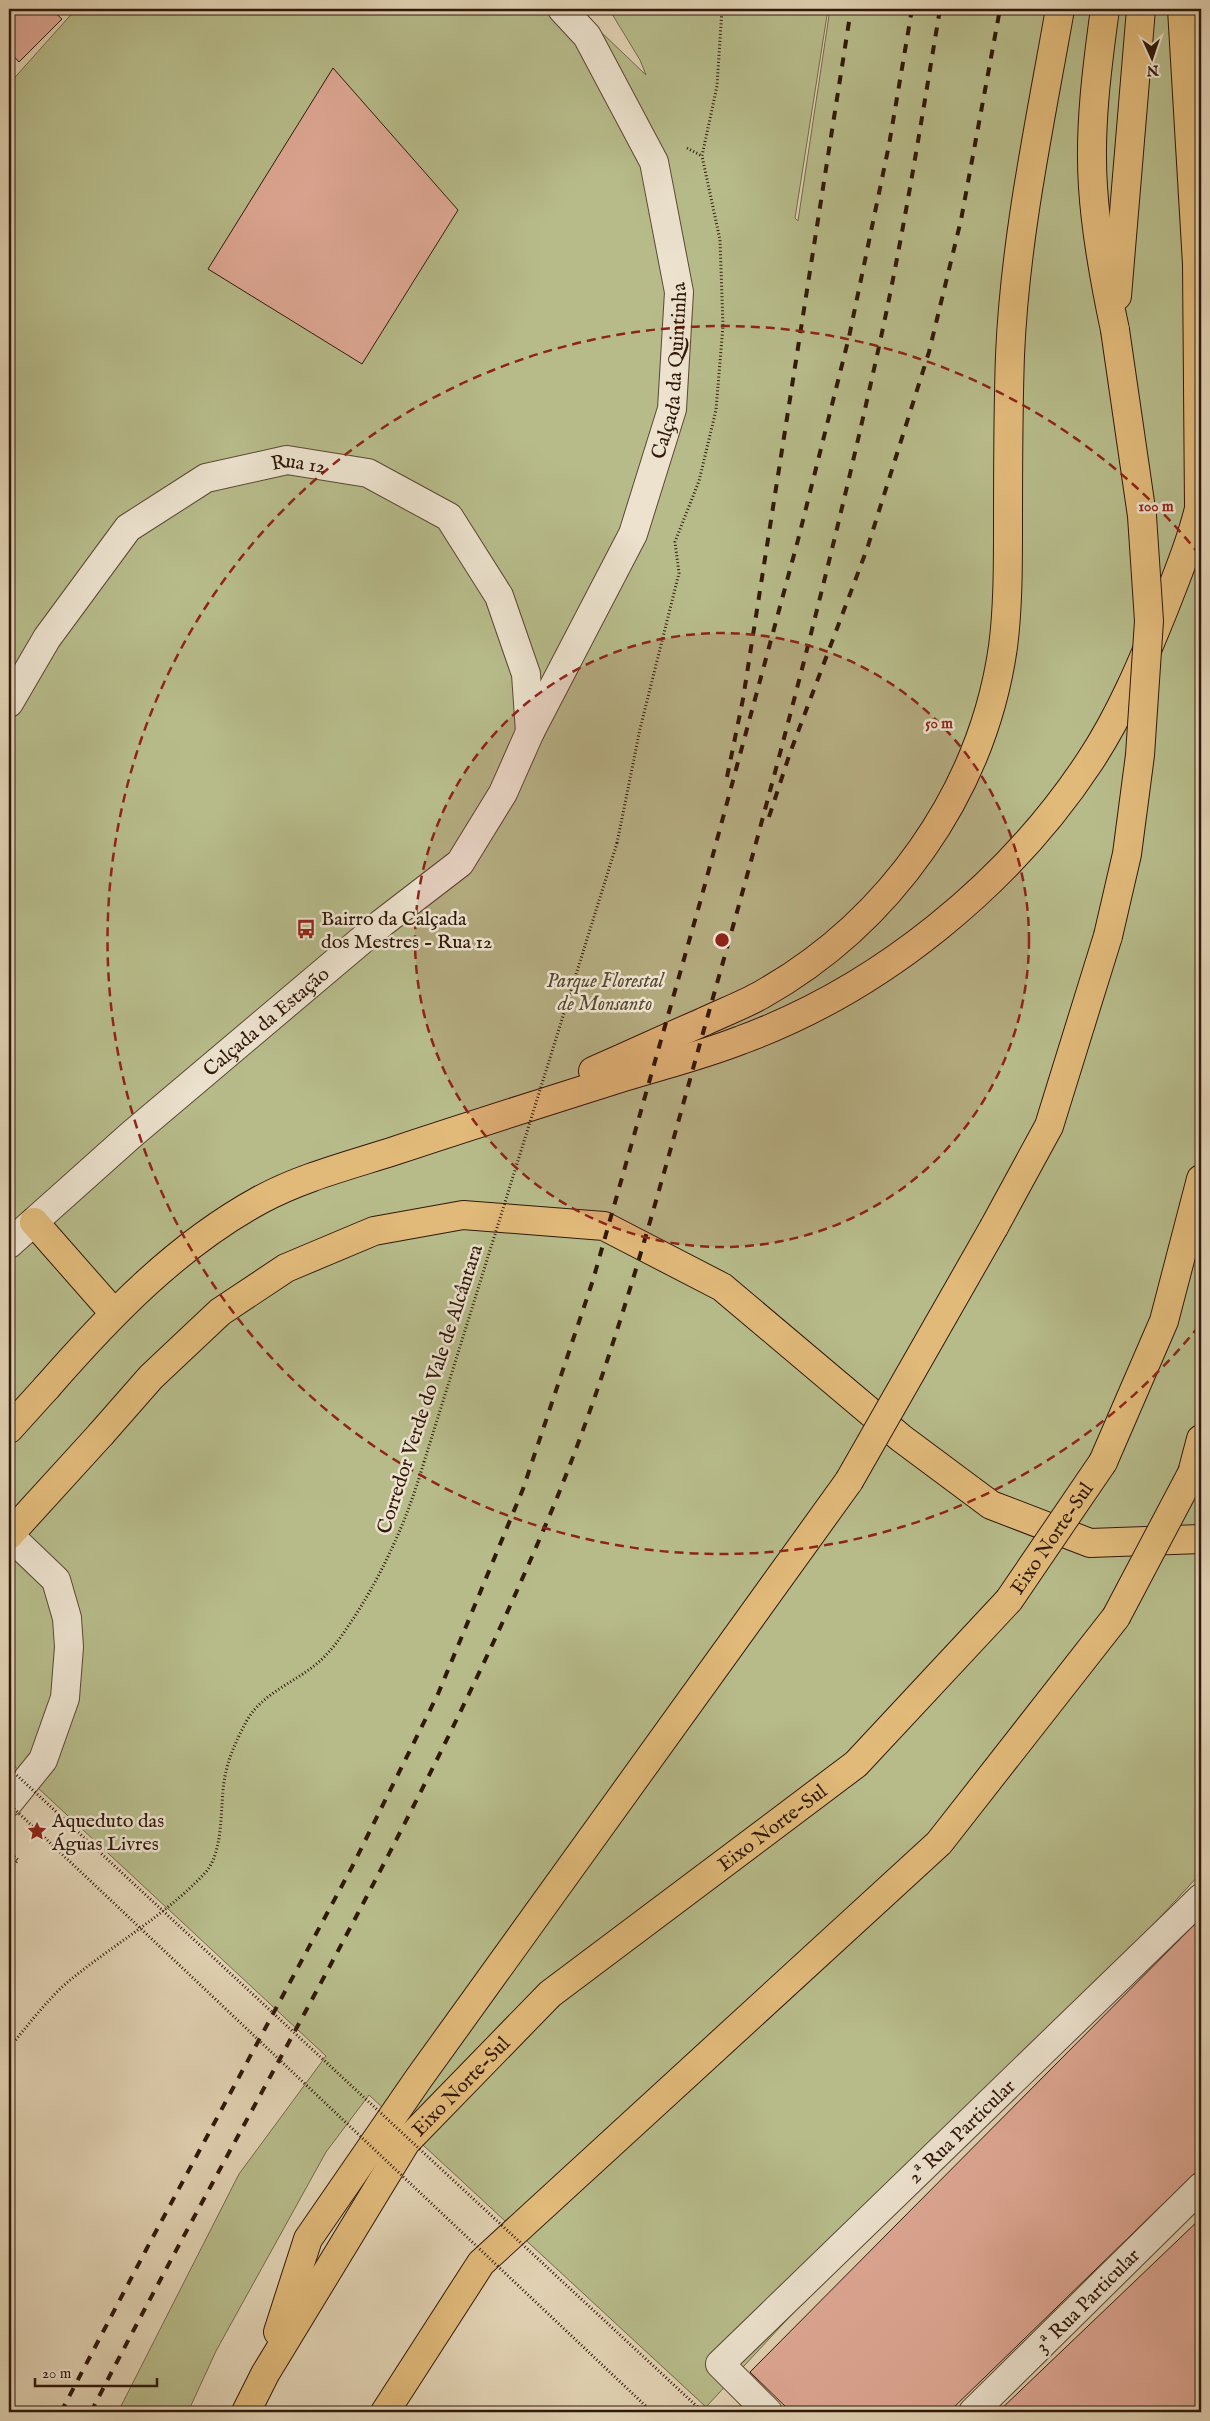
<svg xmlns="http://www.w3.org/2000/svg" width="1210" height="2421" font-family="'IM FELL English',serif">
	<rect width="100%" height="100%" fill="#e2d3b4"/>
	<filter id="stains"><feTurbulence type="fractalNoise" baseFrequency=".004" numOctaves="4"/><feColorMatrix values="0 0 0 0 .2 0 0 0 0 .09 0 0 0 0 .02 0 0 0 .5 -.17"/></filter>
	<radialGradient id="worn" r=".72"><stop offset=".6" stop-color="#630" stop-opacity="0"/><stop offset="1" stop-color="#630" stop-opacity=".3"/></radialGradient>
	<!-- green -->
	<polygon fill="#b7bb8a" stroke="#746a4a" points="76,9 577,9 646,75 640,60 609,9 828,9 795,218 798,221 830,9 1201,9 1201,1873 706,2407 369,2095 326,2152 216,2351 188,2412 118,2412 239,2174 326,2056 9,1761 9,84"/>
	<!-- building -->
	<g fill="#dfa895" stroke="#30180a">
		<polygon points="9,9 51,9 62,19 19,62 9,51"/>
		<polygon points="333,68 458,210 362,364 208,269"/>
		<polygon points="1201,1918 1201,2167 949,2412 791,2412 750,2372"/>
		<polygon points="1201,2218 1201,2412 998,2412"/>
	</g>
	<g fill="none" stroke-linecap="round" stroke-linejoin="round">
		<defs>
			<g id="street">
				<path id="s1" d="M9,703L47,638L128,528L206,478L287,460L368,473L449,517L499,596L526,674L530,732"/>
				<path id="s2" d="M9,1244L131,1135L382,923L460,863L503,793L530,732L633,534L672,409L679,292L654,162L587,36L562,9"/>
				<polyline points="9,1535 56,1580 67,1618 69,1647 65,1698 43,1760 9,1802"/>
				<polyline points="768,2412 720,2364 1201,1898"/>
				<polyline points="973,2412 1201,2187"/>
			</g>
			<g id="primary">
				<polyline points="9,1429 47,1387"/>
				<polyline points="9,1535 101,1434"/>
			</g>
			<g id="highway">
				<path d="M1105,9C1097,67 1089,128 1093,187C1096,236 1105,283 1115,330"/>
				<polyline points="1182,9 1197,264 1199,508"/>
				<polyline points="1117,296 1141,9"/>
				<path d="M593,1071C630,1055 666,1038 703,1022C722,1013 743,1005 761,995C889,923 982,793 1003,647C1008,608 1008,566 1008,526C1008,469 1008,412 1010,355C1015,238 1040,123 1060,9"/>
				<polyline points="34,1222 114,1313"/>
				<polyline points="994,1227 1049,1126 1108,936"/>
				<path d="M47,1387C110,1315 176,1246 260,1200C302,1177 351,1165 397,1150C472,1125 548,1101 624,1077C663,1065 703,1055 741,1040C880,989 1009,884 1090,761C1121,714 1143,661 1164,609C1178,573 1193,537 1201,500"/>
				<polyline points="101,1434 151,1377 220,1312 286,1268 374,1231 463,1215 604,1226 722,1287 901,1438 991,1505 1090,1543 1201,1539"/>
				<polyline points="1103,1462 1164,1321 1201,1179"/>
				<polyline points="1192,1473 1201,1439"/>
				<polyline points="278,2332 308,2239 419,2078 849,1481"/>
				<path id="s3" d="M246,2412L265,2374L406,2142L550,1994L856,1764L1009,1600"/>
				<polyline points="385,2412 481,2263 939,1843 1116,1617"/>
			</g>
		</defs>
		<!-- street casing -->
		<use href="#street" stroke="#5c4734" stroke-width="30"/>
		<!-- primary casing -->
		<use href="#primary" stroke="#30180a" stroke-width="30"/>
		<!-- highway casing -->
		<use href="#highway" stroke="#30180a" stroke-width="30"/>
		<!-- path -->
		<g stroke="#30180a" stroke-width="3" stroke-dasharray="1 2.5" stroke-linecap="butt">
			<polyline points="687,148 702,156"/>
			<polyline points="617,843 640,729 679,573 675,542 699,481 716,410 723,326 720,240 702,156 717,86 722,9"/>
			<polyline points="9,1852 18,1860 9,1870"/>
			<path d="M9,2048C25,2029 50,1996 69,1981C114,1944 166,1915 205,1873C224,1852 220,1808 224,1782C227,1760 236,1741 246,1722C263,1690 302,1681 326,1655C337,1644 346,1629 355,1616C386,1567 408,1517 424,1462"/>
		</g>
		<!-- street -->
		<use href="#street" stroke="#ece2ce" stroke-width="28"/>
		<!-- primary -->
		<use href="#primary" stroke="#e1ba7a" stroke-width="28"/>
		<!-- highway -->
		<use href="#highway" stroke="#e1ba7a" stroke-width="28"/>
		<!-- rail -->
		<g stroke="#30180a" stroke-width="4" stroke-dasharray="9 9" stroke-linecap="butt">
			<polyline points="727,777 743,699 851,9"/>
			<polyline points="769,817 790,753 867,549 929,352 961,220 1000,9"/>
			<polyline points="61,2412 147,2248 352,1867 438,1694 523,1489 593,1280 701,899 798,540 849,337 889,145 912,9"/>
			<path d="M91,2412C246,2110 423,1819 554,1505C621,1342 664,1170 712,1001C773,786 830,569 878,351C903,238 921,123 940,9"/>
		</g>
		<defs>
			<g id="highway-bridge">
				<polyline points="1108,936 1127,854 1140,755 1149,621 1142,516 1115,330"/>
				<polyline points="849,1481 994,1227"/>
				<path id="s4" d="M1009,1600L1103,1462"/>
				<polyline points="1116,1617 1192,1473"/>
			</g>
		</defs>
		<!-- highway-bridge casing -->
		<use href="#highway-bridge" stroke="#30180a" stroke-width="30" stroke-linecap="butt"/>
		<!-- path-bridge -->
		<g stroke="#30180a" stroke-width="3" stroke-dasharray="1 2.5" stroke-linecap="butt">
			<polyline points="424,1462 617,843"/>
			<polyline points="9,1768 703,2412"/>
			<polyline points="9,1804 652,2412"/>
		</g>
		<!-- highway-bridge -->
		<use href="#highway-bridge" stroke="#e1ba7a" stroke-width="28"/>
	</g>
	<!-- distance rings -->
	<circle cx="722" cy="940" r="307" fill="#8f2418" fill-opacity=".12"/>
	<g fill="none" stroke="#8f2418" stroke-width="2.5" stroke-dasharray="9 6">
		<circle cx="722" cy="940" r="307"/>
		<path d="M1199 1326A614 614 0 1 1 1199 554"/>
	</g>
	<!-- icons -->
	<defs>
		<symbol id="bus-bare" viewBox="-9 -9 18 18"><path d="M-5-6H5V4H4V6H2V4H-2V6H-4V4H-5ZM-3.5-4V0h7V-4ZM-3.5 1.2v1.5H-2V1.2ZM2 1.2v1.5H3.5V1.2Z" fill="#8f2418" stroke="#ece2ce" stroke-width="2.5" paint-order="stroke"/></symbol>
		<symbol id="sight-bare" viewBox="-9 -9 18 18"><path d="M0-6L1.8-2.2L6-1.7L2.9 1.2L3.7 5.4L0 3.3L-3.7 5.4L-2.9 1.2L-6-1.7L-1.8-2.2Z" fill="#8f2418" stroke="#ece2ce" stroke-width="2.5" paint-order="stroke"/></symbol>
	</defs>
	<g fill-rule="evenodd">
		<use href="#bus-bare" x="292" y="915" width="28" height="28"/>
		<use href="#sight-bare" x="23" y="1817" width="28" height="28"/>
	</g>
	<g text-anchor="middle" stroke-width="5" stroke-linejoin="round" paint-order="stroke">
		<!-- street labels -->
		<g font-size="20" fill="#30180a" stroke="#ece2ce">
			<text dy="7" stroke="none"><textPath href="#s2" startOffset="1131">Calçada da Quintinha</textPath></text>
			<text dy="7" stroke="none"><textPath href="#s1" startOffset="399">Rua 12</textPath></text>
			<text dy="7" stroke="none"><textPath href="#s2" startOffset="340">Calçada da Estação</textPath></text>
			<text transform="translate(429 1389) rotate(-72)" y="7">Corredor Verde do Vale de Alcântara</text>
			<text dy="7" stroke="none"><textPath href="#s4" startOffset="75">Eixo Norte-Sul</textPath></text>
			<text dy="7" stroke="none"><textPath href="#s3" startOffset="798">Eixo Norte-Sul</textPath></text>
			<text dy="7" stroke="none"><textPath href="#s3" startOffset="392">Eixo Norte-Sul</textPath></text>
			<text transform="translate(961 2131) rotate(-44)" y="7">2ª Rua Particular</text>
			<text transform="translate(1087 2300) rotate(-45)" y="7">3ª Rua Particular</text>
		</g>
		<!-- poi labels -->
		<g font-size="20" fill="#30180a" stroke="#ece2ce" text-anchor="start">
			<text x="321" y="925">Bairro da Calçada<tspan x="321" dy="23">dos Mestres - Rua 12</tspan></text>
			<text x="52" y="1827">Aqueduto das<tspan x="52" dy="23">Águas Livres</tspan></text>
		</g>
		<!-- park labels -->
		<g font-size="20" font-style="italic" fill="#584930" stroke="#ece2ce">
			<text x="605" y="987">Parque Florestal<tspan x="605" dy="23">de Monsanto</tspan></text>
		</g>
	</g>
	<circle cx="722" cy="940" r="8" fill="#8f2418" stroke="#ece2ce" stroke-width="2.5"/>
	<g font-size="15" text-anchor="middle" font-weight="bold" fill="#8f2418" stroke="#ece2ce" stroke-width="5" stroke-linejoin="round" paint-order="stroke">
		<text x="1156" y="511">100 m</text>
		<text x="939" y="728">50 m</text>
	</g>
	<!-- margin -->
	<rect width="1210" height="2421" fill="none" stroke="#e2d3b4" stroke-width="30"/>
	<rect x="10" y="10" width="1190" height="2401" fill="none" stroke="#30180a" stroke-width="2.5"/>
	<rect x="15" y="15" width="1180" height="2391" fill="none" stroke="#30180a"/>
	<!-- north arrow -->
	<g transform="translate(1152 58) rotate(177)" stroke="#ece2ce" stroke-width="4" paint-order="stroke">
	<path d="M0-4L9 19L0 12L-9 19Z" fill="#30180a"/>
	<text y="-8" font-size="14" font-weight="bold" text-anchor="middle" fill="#30180a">N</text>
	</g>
	<!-- scale -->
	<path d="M35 2378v8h122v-8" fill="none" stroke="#30180a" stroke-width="2.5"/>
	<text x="42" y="2378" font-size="15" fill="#30180a" stroke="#ece2ce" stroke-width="4" paint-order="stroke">20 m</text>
	<rect width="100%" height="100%" filter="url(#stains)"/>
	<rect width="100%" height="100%" fill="url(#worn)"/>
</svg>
